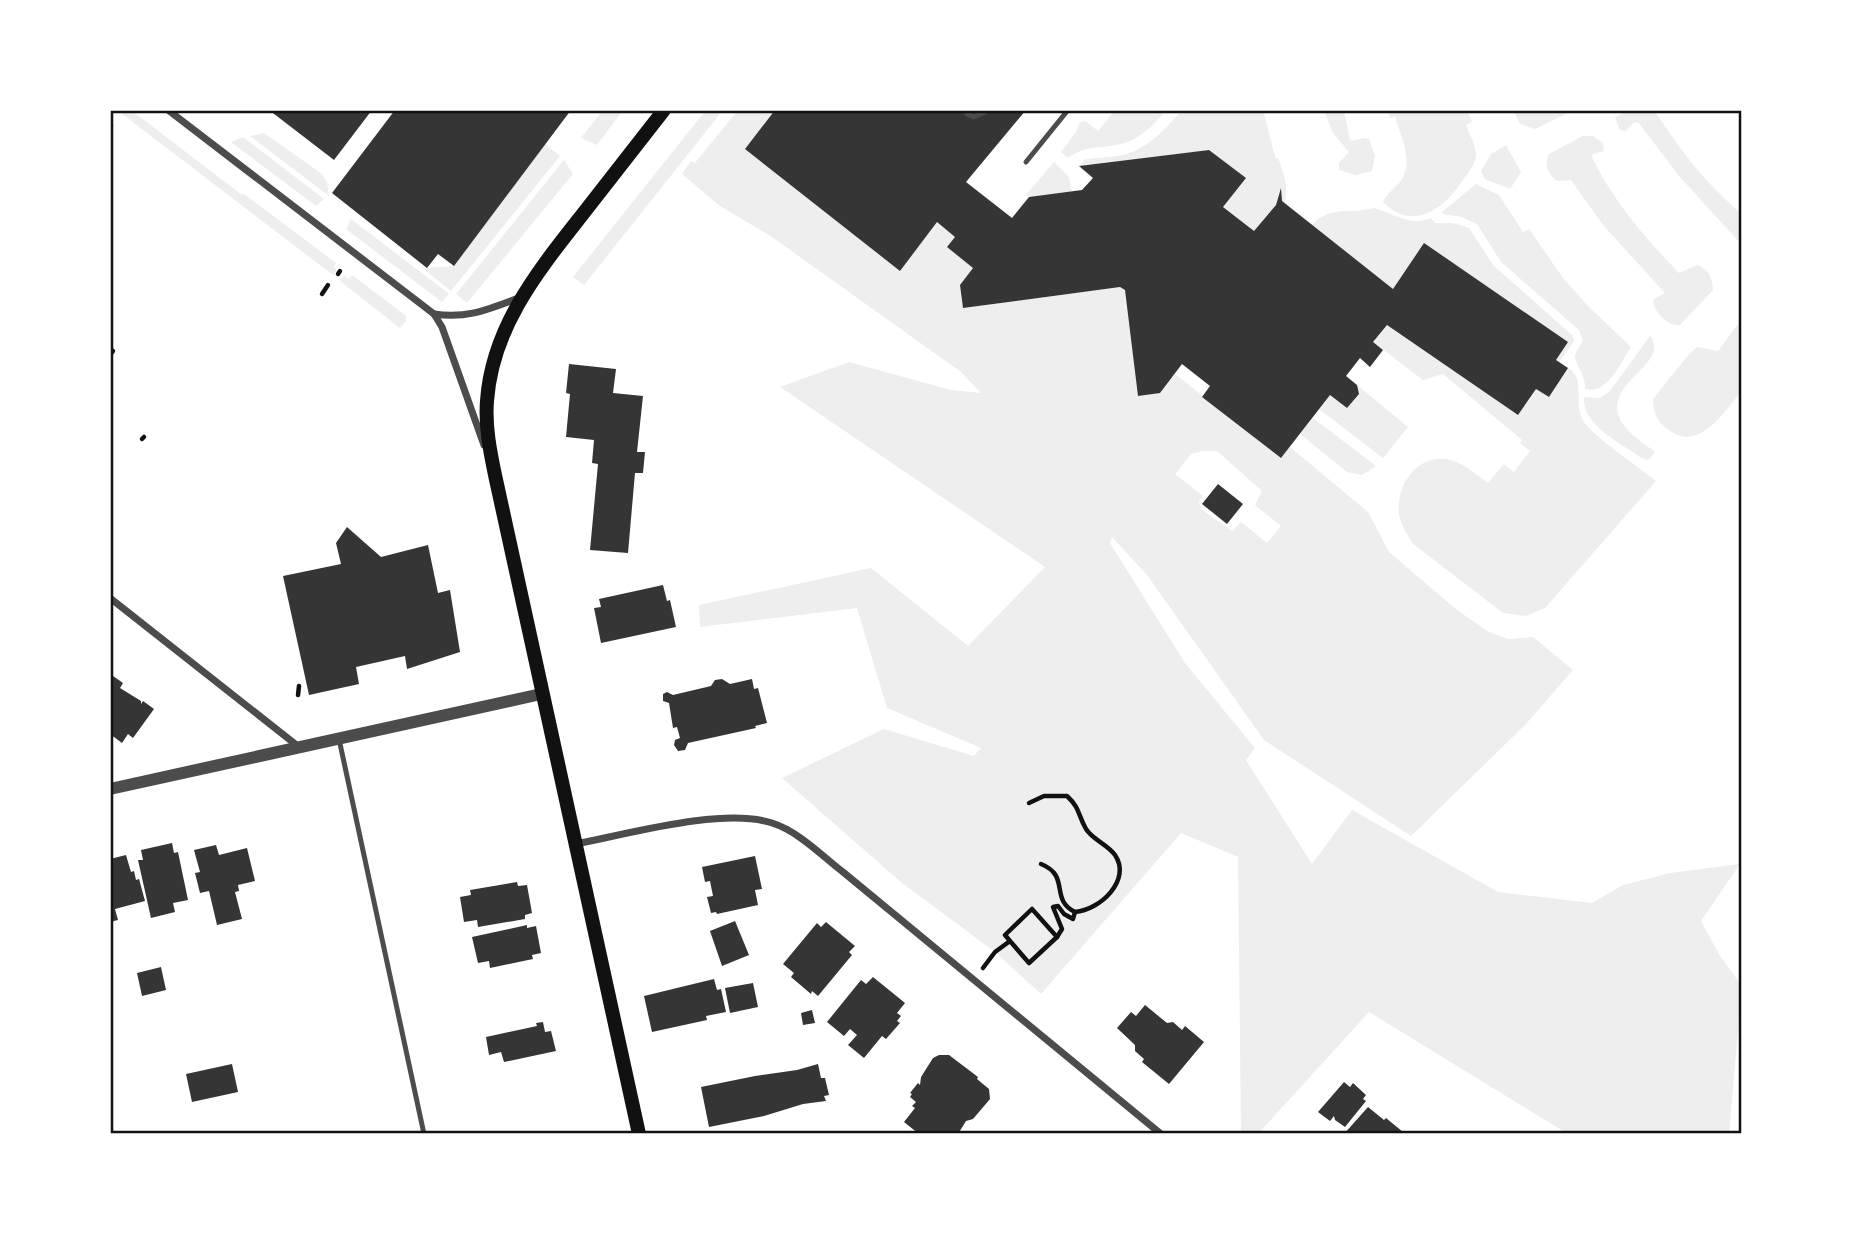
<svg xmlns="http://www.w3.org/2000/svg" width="1852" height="1244" font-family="Cabin,sans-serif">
	<rect width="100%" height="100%" fill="#fff"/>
	<!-- green -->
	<g fill="#eee" fill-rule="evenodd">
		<polygon points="117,110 131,110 242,195 244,194 336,263 334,267 337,270 333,275"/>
		<polygon points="603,110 623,110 597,145 581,138"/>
		<polygon points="706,110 723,110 584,285 573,277"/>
		<path d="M738,110H775L746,148L937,222L955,237L948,247L973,268L960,285L963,308L1120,287L1125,290L1160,393L1175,374L1281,458L1290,447L1368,512L1389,552L1457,610L1489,632L1509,639L1533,637L1573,670L1526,724L1411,836L1264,740L1147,575L1112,537L1110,543L1185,663L1255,748L1246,760L1312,864L1352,810L1498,892L1592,903L1623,885L1670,873L1740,864L1701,921L1720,956L1742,986L1729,1134H1568L1369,1012L1258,1134H1241L1238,857L1181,833L1041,994L995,952L902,883L782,778L884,729L974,756L981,748L887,708L857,608L700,627L699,605L871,568L968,646L1045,567L780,387L849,362L951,390L981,393L961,372L772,237L720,206L682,174L691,161L695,163ZM1202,451H1217L1262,491L1255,505L1281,526L1267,543L1241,522L1232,531L1201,509L1199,502L1203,496L1175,474L1191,454Z"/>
		<path d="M1115,110H1166C1151,129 1135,143 1111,146C1093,148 1083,147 1068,158L1061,152L1076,132L1080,122L1085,121L1098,131Z"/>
		<path d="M1182,110H1263L1274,153L1276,159L1278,158C1284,174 1289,186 1284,203L1282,201L1280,189L1276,205L1254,231L1223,207L1245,178L1209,150L1079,166L1084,160C1095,157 1107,158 1118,156C1146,151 1164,131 1182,110Z"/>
		<polygon points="1324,110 1344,110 1350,141 1365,138 1369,139 1375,156 1372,171 1356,175 1339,170 1339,163 1349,152 1333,133"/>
		<path d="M1387,110H1467L1472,122L1466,125C1469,134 1477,147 1476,156C1475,165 1468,173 1463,180C1445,208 1413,233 1383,202C1386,194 1395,188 1401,181C1414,161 1401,137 1395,117L1390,118Z"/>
		<polygon points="1513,110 1574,110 1535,129 1520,124"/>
		<path d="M1628,110H1654C1682,152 1703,181 1742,214V245L1680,177L1638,122L1633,123L1626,131L1620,130L1615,117Z"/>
		<polygon points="264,133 322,174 327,182 329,196 250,136"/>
		<path d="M1583,136H1593L1603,143L1604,151L1591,155C1612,200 1645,238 1679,273L1697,265C1708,268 1713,279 1713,290L1680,325C1667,326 1657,314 1653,303L1654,299L1665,293L1603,225L1571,180L1557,181C1547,173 1544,165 1549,154Z"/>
		<polygon points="243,137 324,199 316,206 231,142"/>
		<polygon points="545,144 560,156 451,291 425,270 427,268 454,266"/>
		<polygon points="1506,145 1521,172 1510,189 1485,179 1481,171 1491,154"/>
		<polygon points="564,160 573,174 467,303 456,294"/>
		<polygon points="1054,162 1069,177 1072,192 1029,197 1026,195"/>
		<path d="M1476,184L1499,195L1523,232L1529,229L1563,278L1588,306L1631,347C1620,363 1608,395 1585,389C1586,375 1574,362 1575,356C1576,351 1581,345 1583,340L1579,330L1501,262L1477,224L1462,217L1443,214L1442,212Z"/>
		<path d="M1374,208C1395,213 1408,227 1431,218L1435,223H1453L1469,228L1493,265L1573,336L1574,341L1559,363L1424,244L1393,289L1312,225C1331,204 1350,215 1374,208Z"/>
		<polygon points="351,219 449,294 442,302 346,229"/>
		<polygon points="344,275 349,279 352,275 406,316 406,321 400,328 340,281"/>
		<path d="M1742,319V391C1724,411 1700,452 1670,431C1657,422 1654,415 1653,399L1689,354L1697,347L1718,351Z"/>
		<path d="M1387,325L1518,415L1536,389L1549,397L1568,368C1587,379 1572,402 1584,422C1593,436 1640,468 1656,481L1545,608L1526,616L1503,613L1412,543C1407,534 1400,524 1399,513C1396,486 1416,455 1446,459C1462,461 1475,474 1488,483L1504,464L1514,472L1530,451L1520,443L1522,440L1443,374L1423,380L1373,342Z"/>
		<path d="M1650,336C1673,366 1593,384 1625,427C1632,436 1645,444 1655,452L1648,460L1642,458C1621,443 1582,426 1584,397L1600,398L1610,391Z"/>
		<polygon points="1357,385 1408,427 1383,458 1319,409 1330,395 1347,408 1358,394"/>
		<polygon points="1313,418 1376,466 1362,475 1347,472 1300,434"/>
	</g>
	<!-- building -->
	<g fill="#353535">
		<polygon points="269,110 372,110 334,160"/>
		<polygon points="395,110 571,110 454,266 438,254 427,268 332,193"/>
		<polygon points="775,110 1026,110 966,182 1012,218 1029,197 1082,190 1093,178 1079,166 1209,150 1246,178 1223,207 1254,231 1276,205 1281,188 1282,201 1393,289 1424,243 1568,342 1556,360 1568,368 1549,397 1536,389 1518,415 1387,325 1373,342 1383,350 1370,367 1360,358 1346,376 1357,385 1359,394 1347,408 1330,395 1281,458 1202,397 1210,386 1182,364 1160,393 1138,396 1125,290 1120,287 963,308 960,285 973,268 947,247 955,237 937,222 900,271 745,149"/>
		<polygon points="569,364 616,369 613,393 643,396 637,452 645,452 643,473 635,473 628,553 590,550 598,464 592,463 594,440 566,437 570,394 566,393"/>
		<polygon points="1218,484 1243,504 1227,524 1202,504"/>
		<polygon points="347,527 381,557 428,545 438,593 450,590 460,652 407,669 405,656 356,667 359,684 309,695 283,576 341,564 336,543"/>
		<polygon points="663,585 667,601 670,600 676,627 601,643 594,608 601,607 599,599"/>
		<polygon points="113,676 123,683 120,688 141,701 141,704 143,701 154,709 133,738 128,734 122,743 110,734 110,680"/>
		<polygon points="722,679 730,684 752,679 754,689 758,688 767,723 755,726 756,728 688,743 685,750 678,751 674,745 675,740 680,738 677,727 673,728 669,703 663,701 663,694 667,692 673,695 711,686 715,680"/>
		<polygon points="172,843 174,853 178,852 188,900 173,903 175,912 151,918 138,860 143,860 141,850"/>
		<polygon points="216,845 219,855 247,848 255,881 238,885 239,891 235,892 242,919 217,925 209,891 200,893 195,873 200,872 194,850"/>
		<polygon points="126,855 131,872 134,871 136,880 139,879 145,901 115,909 118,920 110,922 110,859"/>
		<polygon points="755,856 762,889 755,890 758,905 717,914 716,912 711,913 707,897 713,896 710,881 705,882 702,867"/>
		<polygon points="517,882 518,886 527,885 532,913 525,915 525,919 478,927 477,920 464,922 460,897 471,895 470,890"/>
		<polygon points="735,921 749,955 722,966 710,931"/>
		<polygon points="826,922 855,946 849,952 852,955 818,996 812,991 811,994 791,977 794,973 783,964 817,923 821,927"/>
		<polygon points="527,925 527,928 536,926 541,953 532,955 533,959 490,968 489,961 478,963 472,937"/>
		<polygon points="161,967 166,990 142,996 137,973"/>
		<polygon points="873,977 905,1003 897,1013 901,1016 897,1021 900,1023 886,1039 882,1036 864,1058 848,1045 857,1035 850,1029 844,1036 827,1022 861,980 866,984"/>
		<polygon points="714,979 717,990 721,989 726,1012 706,1016 707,1020 652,1032 644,996"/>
		<polygon points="753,983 758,1007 730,1013 725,988"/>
		<polygon points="1145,1005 1167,1023 1173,1022 1182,1030 1185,1026 1204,1042 1169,1084 1142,1062 1144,1059 1135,1051 1135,1045 1117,1028 1131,1012 1136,1016"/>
		<polygon points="812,1010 815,1023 803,1025 801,1013"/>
		<polygon points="543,1022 545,1032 551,1031 556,1051 504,1062 501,1052 489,1055 486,1037 537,1026 536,1023"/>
		<polygon points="939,1055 949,1055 978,1077 977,1079 989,1089 990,1099 973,1119 966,1121 958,1134 919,1134 904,1122 915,1108 912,1106 916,1102 910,1097 912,1094 910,1093 918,1083 920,1085 921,1077 933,1058"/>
		<polygon points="232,1064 238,1092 192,1102 186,1074"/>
		<polygon points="818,1064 821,1078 825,1078 829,1095 824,1096 826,1101 803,1104 764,1116 709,1127 701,1087 755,1076 797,1070"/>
		<polygon points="1344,1082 1350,1087 1353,1083 1366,1095 1363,1099 1366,1101 1345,1127 1335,1120 1334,1116 1330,1121 1318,1112"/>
		<polygon points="1368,1107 1384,1120 1386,1118 1403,1132 1401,1134 1344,1134"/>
	</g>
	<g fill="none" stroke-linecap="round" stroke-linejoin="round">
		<!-- path -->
		<g stroke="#111" stroke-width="4.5">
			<polyline points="110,127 111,126"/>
			<polyline points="338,274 340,271"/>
			<polyline points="322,294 328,285"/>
			<polyline points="110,355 113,351"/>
			<polyline points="142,439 144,437"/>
			<polyline points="298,695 299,686"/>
			<path d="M1029,803L1044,796H1067C1080,808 1078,815 1086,829C1093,840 1107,844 1115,855C1132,880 1100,910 1075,912C1049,899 1071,876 1041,864"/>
			<polyline points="1057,937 1062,929 1053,907 1058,906 1064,914 1073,919 1075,912"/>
			<polyline points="983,968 995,952 1010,941 1005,935 1032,909 1057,937 1029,963 1010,941"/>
		</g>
		<!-- service -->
		<g stroke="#4c4c4c" stroke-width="5">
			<polyline points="967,114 974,117 989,110"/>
			<polyline points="1026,162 1068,110"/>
			<polyline points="339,739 424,1134"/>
		</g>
		<!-- minor -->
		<g stroke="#4c4c4c" stroke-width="7">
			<polyline points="168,110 434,314 442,327 484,445"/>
			<path d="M434,314C468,319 489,309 521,297"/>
			<polyline points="110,598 299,747"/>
			<path d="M576,844C628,834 723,807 772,823C798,831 821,855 843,872L1161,1134"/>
		</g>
		<!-- tertiary -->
		<polyline stroke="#4c4c4c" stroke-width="12" points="110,789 541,694"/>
		<!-- secondary -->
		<path stroke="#111" stroke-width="14" d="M639,1134L495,475C490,451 485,426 487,401C492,327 538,271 582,215C609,180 637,145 664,110"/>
	</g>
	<!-- border -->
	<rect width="1852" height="1244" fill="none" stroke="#ffffff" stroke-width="224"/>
	<rect x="112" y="112" width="1628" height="1020" fill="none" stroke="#111" stroke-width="2.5"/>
</svg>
